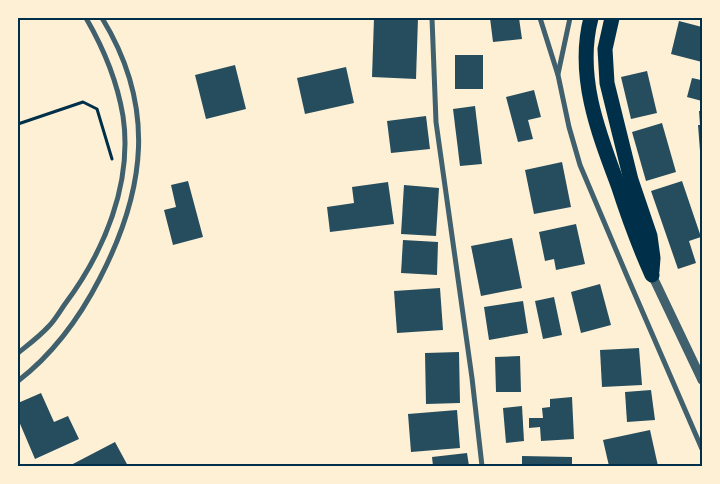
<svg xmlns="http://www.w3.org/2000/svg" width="720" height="484" font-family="Arial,sans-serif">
	<rect width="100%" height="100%" fill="#fdf0d5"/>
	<!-- building -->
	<g fill="#264d5e">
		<polygon points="374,18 418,18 416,79 372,77"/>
		<polygon points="490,18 519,18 522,39 493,42"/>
		<polygon points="679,21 702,27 702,62 671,54"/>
		<rect x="455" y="55" width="28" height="34"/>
		<polygon points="235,65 246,109 206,119 195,75"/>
		<polygon points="346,67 354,103 305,114 297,78"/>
		<polygon points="647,71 657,113 631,119 621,77"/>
		<polygon points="702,75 702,101 687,97 692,78 701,80"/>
		<polygon points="534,90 541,117 528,120 533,139 518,142 506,97"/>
		<polygon points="475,106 482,164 460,166 453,109"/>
		<polygon points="699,111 702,111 702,150 700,151 698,125 700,125"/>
		<polygon points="426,116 430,149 391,153 387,121"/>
		<polygon points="662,123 676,172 646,181 632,132"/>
		<polygon points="562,162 571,207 534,214 525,170"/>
		<polygon points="188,181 203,237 173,245 164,210 176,207 171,185"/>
		<polygon points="682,181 701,237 689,241 696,263 678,269 651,191"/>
		<polygon points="388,182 394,224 330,232 327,207 354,203 352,187"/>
		<polygon points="404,185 439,188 436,236 401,234"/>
		<polygon points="576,224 585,264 556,270 554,259 545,261 539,232"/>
		<polygon points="512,238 522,288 481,296 471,246"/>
		<polygon points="403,240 438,242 437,275 401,273"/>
		<polygon points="600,284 611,325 581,333 571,292"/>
		<polygon points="440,288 443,330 397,333 394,291"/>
		<polygon points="554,297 562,335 543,339 535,301"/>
		<polygon points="523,301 528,333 489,340 484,307"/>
		<polygon points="639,348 642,385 602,387 600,350"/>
		<polygon points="459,352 460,403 426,404 425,353"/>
		<polygon points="520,356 521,392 496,392 495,357"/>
		<polygon points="651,390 655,420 627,422 625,392"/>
		<polygon points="41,393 54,422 68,416 79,439 35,459 18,419 18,403"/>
		<polygon points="572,397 574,439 541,441 540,427 529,428 529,418 543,418 542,408 550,407 550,399"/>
		<polygon points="522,406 524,441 506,443 503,408"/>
		<polygon points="457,410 460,448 411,452 408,414"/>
		<polygon points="650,430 658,466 609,466 603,440"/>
		<polygon points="115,442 128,466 69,466"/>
		<polygon points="467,453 469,466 433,466 432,457"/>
		<polygon points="522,456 572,457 572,466 522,466"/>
	</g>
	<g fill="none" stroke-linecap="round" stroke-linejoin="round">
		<!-- path -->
		<polyline stroke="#003049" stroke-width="3" points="18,124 83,102 97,109 112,159"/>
		<!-- minor -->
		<g stroke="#3f606c" stroke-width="5">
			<polyline points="432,18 436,122 472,378 482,466"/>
			<polyline points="540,18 558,75 569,127 580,165 627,276 702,449"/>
			<polyline points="558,74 570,18"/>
			<path d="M18,353C28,345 40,336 49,326C55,320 60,311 65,304C104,252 133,183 123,116C117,80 104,49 86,18"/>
			<path d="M18,381C53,354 80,317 100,278C146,189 156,106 102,18"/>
		</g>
		<!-- tertiary -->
		<polyline stroke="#3f606c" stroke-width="9" points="652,275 702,380"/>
		<!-- motorway -->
		<g stroke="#003049" stroke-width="15">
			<path d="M591,18C576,75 598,132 618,185C628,216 639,246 652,275"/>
			<polyline points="612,18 605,49 607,83 631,180 650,236 653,258 652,271"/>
		</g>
	</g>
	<!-- border -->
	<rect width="720" height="484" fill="none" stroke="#fdf0d5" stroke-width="38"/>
	<rect x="19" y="19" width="682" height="446" fill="none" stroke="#003049" stroke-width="2"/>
</svg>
